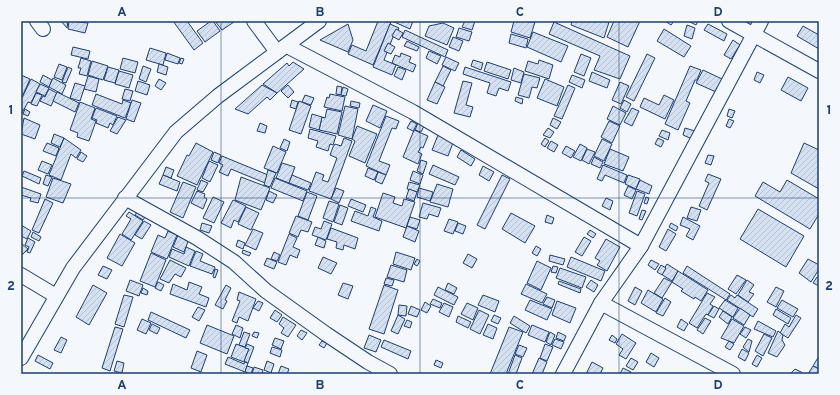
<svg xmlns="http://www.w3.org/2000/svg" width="840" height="395" font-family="Overpass,sans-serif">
	<defs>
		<pattern id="building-hatch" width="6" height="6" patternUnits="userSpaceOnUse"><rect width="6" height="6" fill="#d5e0f0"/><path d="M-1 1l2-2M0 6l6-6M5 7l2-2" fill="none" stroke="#b6c1d1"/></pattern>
	</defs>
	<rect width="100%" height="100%" fill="#f4f7fb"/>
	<!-- building -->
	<g fill="url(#building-hatch)" stroke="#1d3f73">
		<polygon points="61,21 68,21 67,28"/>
		<polygon points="69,21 88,23 85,33 68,29"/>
		<polygon points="173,21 187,21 203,43 194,50"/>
		<polygon points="211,21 213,21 220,31 205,42 197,31"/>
		<polygon points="215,21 234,21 234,22 222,30"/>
		<polygon points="378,21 391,22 373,65 348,54 352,45 366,51"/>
		<polygon points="392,21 413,21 410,29"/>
		<polygon points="465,21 475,21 472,30 462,27"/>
		<polygon points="514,21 535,22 530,38 511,32"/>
		<polygon points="572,21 606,21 609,22 604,38 571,25"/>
		<polygon points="614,21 640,21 628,47 607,37"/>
		<polygon points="665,21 674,21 671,25"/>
		<polygon points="688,21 698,21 696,25"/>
		<polygon points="554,22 630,56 620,79 594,70 600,56 549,34"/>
		<polygon points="443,23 454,28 447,45 425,36 429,26"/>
		<polygon points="348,24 353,40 348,52 320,40"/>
		<polygon points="390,24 399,28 395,37 393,37 384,60 396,65 392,75 373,67"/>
		<polygon points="708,24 727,34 724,41 704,30"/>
		<polygon points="687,25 695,28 692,39 684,36"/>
		<polygon points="803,26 819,35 819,49 797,36"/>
		<polygon points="459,28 472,32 469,41 456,37"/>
		<polygon points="396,29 403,33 399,40 392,36"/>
		<polygon points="664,29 691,46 684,57 657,41"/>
		<polygon points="405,30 448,50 445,57 402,37"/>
		<polygon points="533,32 568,46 561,62 527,47"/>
		<polygon points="511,34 528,39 526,48 509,43"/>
		<polygon points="453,37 463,41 459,51 449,47"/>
		<polygon points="733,40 740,45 731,59 724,55"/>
		<polygon points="407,41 419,47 417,51 404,46"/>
		<polygon points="388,43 395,47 391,54 384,51"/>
		<polygon points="73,47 90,51 88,59 71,55"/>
		<polygon points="150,48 166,53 163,65 146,60"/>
		<polygon points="429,51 441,56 437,64 426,58"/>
		<polygon points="167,53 180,58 178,64 165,60"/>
		<polygon points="401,53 411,57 409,62 416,65 413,72 392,63 395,55 400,57"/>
		<polygon points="581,54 591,58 584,76 574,72"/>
		<polygon points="647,54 655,58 634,101 626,97"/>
		<polygon points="446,57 459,63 455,71 442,65"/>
		<polygon points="81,58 91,61 87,76 79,74 81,68 78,68"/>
		<polygon points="123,58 138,62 135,73 120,69"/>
		<polygon points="181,58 184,59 182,64 179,63"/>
		<polygon points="473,60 483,63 481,70 471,66"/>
		<polygon points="539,60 553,65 549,79 525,71 528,61 538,64"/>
		<polygon points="92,61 108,66 103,80 88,75"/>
		<polygon points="293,62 304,69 277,93 263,84 287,63 289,66"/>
		<polygon points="487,62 511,70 508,79 484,71"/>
		<polygon points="59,64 67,67 62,80 54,77"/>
		<polygon points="159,64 168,67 166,75 157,72"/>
		<polygon points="143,66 151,69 146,82 139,79"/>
		<polygon points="443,66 451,70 443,86 435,82"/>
		<polygon points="690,66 701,70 697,80 695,80 686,101 690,103 678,130 665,124"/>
		<polygon points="68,67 72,69 66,83 62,82"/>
		<polygon points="108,67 119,70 115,83 104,80"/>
		<polygon points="398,67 406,70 402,80 394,76"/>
		<polygon points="465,67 511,82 508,91 499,88 496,96 487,93 490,83 463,74"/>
		<polygon points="514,68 524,72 521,83 511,80"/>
		<polygon points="703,70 722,79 716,92 696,83"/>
		<polygon points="119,71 133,75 129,88 115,84"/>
		<polygon points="592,72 610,80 607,88 589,81"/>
		<polygon points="757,72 764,75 760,83 754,80"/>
		<polygon points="524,74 540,78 537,88 532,87 529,98 518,95"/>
		<polygon points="21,75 30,79 22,97 21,96"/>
		<polygon points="43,75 52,80 49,87 40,82"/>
		<polygon points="572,75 585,80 582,88 569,82"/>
		<polygon points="88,76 99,79 96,92 84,89"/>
		<polygon points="788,77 808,88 801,101 781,90"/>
		<polygon points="53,78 66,85 62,94 49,87"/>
		<polygon points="31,79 40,84 31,103 28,102 22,113 21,100"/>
		<polygon points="159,79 166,83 161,90 155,86"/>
		<polygon points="545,79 564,87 557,106 537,98"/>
		<polygon points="138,81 150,85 147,95 135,91"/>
		<polygon points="463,81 472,83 466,105 473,107 470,117 454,113"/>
		<polygon points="435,82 445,87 437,104 427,100"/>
		<polygon points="620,82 629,86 621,104 612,100"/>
		<polygon points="75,83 85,86 80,101 70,98"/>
		<polygon points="40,84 49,88 45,96 36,92"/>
		<polygon points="262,85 277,93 270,100 267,97 248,114 235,109"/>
		<polygon points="288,85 294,92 288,98 281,91"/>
		<polygon points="568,85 575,88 562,119 554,116"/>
		<polygon points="337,86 342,87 341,95 336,94"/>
		<polygon points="343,87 348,89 346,96 341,95"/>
		<polygon points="49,89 57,93 51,106 40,101 43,96 45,97"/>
		<polygon points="125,89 133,91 130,101 122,99"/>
		<polygon points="57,92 79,103 75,112 53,101"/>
		<polygon points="36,93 42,95 37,106 31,104"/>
		<polygon points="96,94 122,104 123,100 131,103 125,118 92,105"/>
		<polygon points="330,94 345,97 342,111 324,107 327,97 329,98"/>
		<polygon points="305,95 314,98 311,105 302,102"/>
		<polygon points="664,95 674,100 665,119 640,107 644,98 659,105"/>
		<polygon points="516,97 523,99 522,104 515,101"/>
		<polygon points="132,100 141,103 134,122 126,119"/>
		<polygon points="292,100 298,102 296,109 290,107"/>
		<polygon points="624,100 631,104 627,112 620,108"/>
		<polygon points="299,101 311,106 301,134 289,130"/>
		<polygon points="351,101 360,103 359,108 350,106"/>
		<polygon points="80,102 95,108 91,119 96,121 89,141 77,137 78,133 70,130"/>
		<polygon points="373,105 387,111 380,128 366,121"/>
		<polygon points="345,106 358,109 352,139 338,135"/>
		<polygon points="613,106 626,113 620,125 607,119"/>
		<polygon points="96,108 117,116 113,125 110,123 108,128 96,123 97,120 92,118"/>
		<polygon points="632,108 639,111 632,126 624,122"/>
		<polygon points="25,109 30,112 28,116 23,114"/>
		<polygon points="327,109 342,112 337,134 319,130 322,117 325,118"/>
		<polygon points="729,109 735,111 732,118 727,116"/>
		<polygon points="312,114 322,117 319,130 309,127"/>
		<polygon points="386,116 399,121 396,129 392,128 379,161 390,165 386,175 366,166"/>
		<polygon points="118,117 126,120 117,134 110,131"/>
		<polygon points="24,118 40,125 35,139 21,134"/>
		<polygon points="553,118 561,122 557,129 550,125"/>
		<polygon points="729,119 734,121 730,128 726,126"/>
		<polygon points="411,121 417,124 413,131 407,128"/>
		<polygon points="609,121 620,126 612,143 601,137"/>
		<polygon points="260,123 267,126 265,133 257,131"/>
		<polygon points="418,123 424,126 421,132 415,130"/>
		<polygon points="357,126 377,134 365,163 349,156 355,141 352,139"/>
		<polygon points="548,128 554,132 550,138 543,135"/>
		<polygon points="685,128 695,131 692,139 683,135"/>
		<polygon points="310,129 336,136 333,145 330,144 328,151 316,147 318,141 308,138"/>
		<polygon points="414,130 428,136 423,148 421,147 418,152 422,154 418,164 403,157"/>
		<polygon points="662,130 670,133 668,140 659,136"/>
		<polygon points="54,134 64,138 60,147 51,143"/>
		<polygon points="438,135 454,140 448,156 432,150"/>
		<polygon points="64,138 81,150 76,158 71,154 61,180 49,175"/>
		<polygon points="344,138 352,141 331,199 309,191 316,172 324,175 322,180 328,182 337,158 330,155 333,147 335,144 341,146"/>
		<polygon points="545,138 549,141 545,147 541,144"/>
		<polygon points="658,138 664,141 661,147 655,144"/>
		<polygon points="284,139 290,142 287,151 280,148"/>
		<polygon points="602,139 612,144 604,161 594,156"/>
		<polygon points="551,141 558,145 554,152 547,148"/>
		<polygon points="47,143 59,148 56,156 43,151"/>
		<polygon points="196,143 213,152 197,185 177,176 187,155 189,156"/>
		<polygon points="804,143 819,150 819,189 791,173"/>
		<polygon points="580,144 587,148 581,161 573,157"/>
		<polygon points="273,146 286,152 277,173 264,168"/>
		<polygon points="566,146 575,151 571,158 562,153"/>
		<polygon points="587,149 595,152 589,164 582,160"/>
		<polygon points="610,149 629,157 623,171 604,164"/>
		<polygon points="461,150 475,159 471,166 457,157"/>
		<polygon points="81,152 87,156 83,162 77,159"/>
		<polygon points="214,152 221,155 218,163 211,160"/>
		<polygon points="708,155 714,156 711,165 705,163"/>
		<polygon points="222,156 268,175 265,183 231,169 228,176 219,172 223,165 219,163"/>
		<polygon points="594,157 603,162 600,168 591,164"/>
		<polygon points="421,160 427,162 423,174 417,171"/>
		<polygon points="42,161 52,165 48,174 38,170"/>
		<polygon points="209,161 218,165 210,182 202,178"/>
		<polygon points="282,163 295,167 289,183 276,178"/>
		<polygon points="433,165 459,177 455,185 429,174"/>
		<polygon points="603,165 627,175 624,183 605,175 602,181 597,179"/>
		<polygon points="483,166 494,172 489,181 479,175"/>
		<polygon points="166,167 174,170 171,178 163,175"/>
		<polygon points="368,168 378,172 374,180 365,176"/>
		<polygon points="268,170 276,173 270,187 264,185"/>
		<polygon points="24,171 41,178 39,184 22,176"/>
		<polygon points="413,171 423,175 420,184 410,180"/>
		<polygon points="378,172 386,175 382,184 375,181"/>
		<polygon points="708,174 721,179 707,210 699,206 709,183 705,181"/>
		<polygon points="46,175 52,177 48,186 43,184"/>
		<polygon points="163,175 180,182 177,191 159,184"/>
		<polygon points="292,175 311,183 308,190 289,183"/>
		<polygon points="502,175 510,179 485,229 477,225"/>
		<polygon points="628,175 640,179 636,189 625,184"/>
		<polygon points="241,177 270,188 261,210 235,200"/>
		<polygon points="53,178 71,184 63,203 46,197"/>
		<polygon points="275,178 307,191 303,201 271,188"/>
		<polygon points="201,180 208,183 203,192 197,190"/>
		<polygon points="640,180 652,186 649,194 636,189"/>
		<polygon points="787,180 819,199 819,214 810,229 755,196 763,182 780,192"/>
		<polygon points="183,182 196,187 183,218 170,212"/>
		<polygon points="409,182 420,185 417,192 407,189"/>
		<polygon points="437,184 453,189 448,207 430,202"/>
		<polygon points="628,186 636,190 632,199 624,195"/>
		<polygon points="21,187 41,194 38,203 30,201 31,198 21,195"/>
		<polygon points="336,188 344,191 339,203 331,199"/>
		<polygon points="419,188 433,192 430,201 417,197"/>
		<polygon points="409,189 417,192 414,201 406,198"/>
		<polygon points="197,191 205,194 204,197 207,199 203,209 191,203"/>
		<polygon points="269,191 277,195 273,203 266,200"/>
		<polygon points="637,191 645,194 637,216 629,213"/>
		<polygon points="307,192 317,196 308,220 298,216"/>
		<polygon points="383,193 395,197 393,203 402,206 404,199 415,202 406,228 375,217"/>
		<polygon points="213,197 224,202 214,223 203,218"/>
		<polygon points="646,197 649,198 647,204 644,203"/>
		<polygon points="606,198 613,201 610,210 602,206"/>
		<polygon points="45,199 53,203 39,233 32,230"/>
		<polygon points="351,199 366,205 363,212 348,206"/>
		<polygon points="233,200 246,206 238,222 234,220 231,228 221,223"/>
		<polygon points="329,201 339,204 333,222 323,218"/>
		<polygon points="423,203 441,208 438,217 429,214 427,219 419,217"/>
		<polygon points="340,205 348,208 342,225 334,222"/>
		<polygon points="246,207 259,213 251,230 238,224"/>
		<polygon points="371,207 376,209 373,217 382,221 379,231 351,221 355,211 368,216"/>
		<polygon points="691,207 701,210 697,221 687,218"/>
		<polygon points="139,209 147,214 143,220 135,215"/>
		<polygon points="758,209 804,236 786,267 740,239"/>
		<polygon points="642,210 646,211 642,220 639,219"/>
		<polygon points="129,212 143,221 131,240 122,234 131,219 126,216"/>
		<polygon points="511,213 535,226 525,243 502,229"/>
		<polygon points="547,215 554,218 552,224 545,222"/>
		<polygon points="296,216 312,222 308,232 301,230 298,237 289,233"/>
		<polygon points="410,217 420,220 417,229 407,226"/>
		<polygon points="683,217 700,226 693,240 686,236 690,229 680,225"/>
		<polygon points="449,219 458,222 453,234 444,231"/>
		<polygon points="144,221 151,225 142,239 135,235"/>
		<polygon points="324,221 332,224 326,240 312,235 315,227 321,229"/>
		<polygon points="202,223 212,226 209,233 200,230"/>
		<polygon points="458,223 466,226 463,234 455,231"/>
		<polygon points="671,223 678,227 676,231 669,227"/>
		<polygon points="21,225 31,231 27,239 21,236"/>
		<polygon points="407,226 419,231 415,242 403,237"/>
		<polygon points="331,228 358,238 355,249 344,245 343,250 336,248 337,242 327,239"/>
		<polygon points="253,229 263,233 256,250 245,245"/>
		<polygon points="668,229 676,234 666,251 659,247"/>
		<polygon points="590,230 596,234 593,238 587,234"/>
		<polygon points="168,231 177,235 167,259 151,252 158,235 165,238"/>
		<polygon points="33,232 41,237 39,241 31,237"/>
		<polygon points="120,234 135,243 122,266 107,258"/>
		<polygon points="289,234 297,238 293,247 300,250 297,258 290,255 286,265 278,262"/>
		<polygon points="178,235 189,239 184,252 173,247"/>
		<polygon points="318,237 326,241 324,248 315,245"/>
		<polygon points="584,237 591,241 582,256 575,252"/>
		<polygon points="28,238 35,242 30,253 27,252 29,247 25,245"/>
		<polygon points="606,239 620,247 607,271 597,265 600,261 595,258"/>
		<polygon points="238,240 245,243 243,249 236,246"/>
		<polygon points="21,243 28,249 22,255 21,254"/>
		<polygon points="536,246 541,249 537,256 532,253"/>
		<polygon points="186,247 195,251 189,266 169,257 172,249 184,254"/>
		<polygon points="243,250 251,253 249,256 242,253"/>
		<polygon points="196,251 203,254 200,261 215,267 212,274 190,266"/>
		<polygon points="274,252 280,255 277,261 271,259"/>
		<polygon points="396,252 415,258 411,270 393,264"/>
		<polygon points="151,253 166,260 155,287 140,281"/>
		<polygon points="468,254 477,259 472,268 463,263"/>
		<polygon points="550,255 565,259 563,265 549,261"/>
		<polygon points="323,257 337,263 331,274 318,268"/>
		<polygon points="571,257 605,271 601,281 567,267"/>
		<polygon points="267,258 277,262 274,269 264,265"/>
		<polygon points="417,259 420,261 417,266 414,264"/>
		<polygon points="808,259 819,265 819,269 811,282 799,273"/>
		<polygon points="170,260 186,268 181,277 175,274 169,283 160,279"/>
		<polygon points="651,260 659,264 655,270 648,265"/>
		<polygon points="537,261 551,268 541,290 527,283"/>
		<polygon points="667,264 678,271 672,281 661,274"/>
		<polygon points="391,265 407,270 404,282 387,277"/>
		<polygon points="661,265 666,268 662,275 657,272"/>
		<polygon points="103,266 112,270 107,279 98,275"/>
		<polygon points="553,266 558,267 556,273 551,272"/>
		<polygon points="687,266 730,294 726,300 683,273"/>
		<polygon points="560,268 586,277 582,288 556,278"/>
		<polygon points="215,269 218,270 215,278 213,277"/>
		<polygon points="678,271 708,290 701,301 695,297 694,299 681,291 683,289 672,282"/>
		<polygon points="737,275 746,280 736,294 728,289"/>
		<polygon points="817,277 819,278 819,286 813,283"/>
		<polygon points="386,278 394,280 392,286 384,284"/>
		<polygon points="664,278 672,282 662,298 654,293"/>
		<polygon points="130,280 143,285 139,296 126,291"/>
		<polygon points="591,280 598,285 594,292 586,287"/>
		<polygon points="747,280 754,285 749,292 754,294 748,302 738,295"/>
		<polygon points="559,281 581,289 580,293 558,284"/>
		<polygon points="158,282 164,285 161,291 155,288"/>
		<polygon points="189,282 202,287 199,294 209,298 206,307 170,294 173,284 187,290"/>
		<polygon points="343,283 353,286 348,299 338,295"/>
		<polygon points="448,283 457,288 454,294 445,290"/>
		<polygon points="526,284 547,294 542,303 521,294"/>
		<polygon points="93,285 107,293 89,325 76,317"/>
		<polygon points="226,285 231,288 225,300 227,301 223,309 215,305"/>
		<polygon points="384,285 398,290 384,334 369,329"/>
		<polygon points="438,287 458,297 454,305 434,295"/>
		<polygon points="635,287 642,291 635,305 628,301"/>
		<polygon points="776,287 784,291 776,307 767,302"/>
		<polygon points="143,288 148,291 147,295 141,293"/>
		<polygon points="648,290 663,299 656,312 641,303"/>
		<polygon points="239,292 256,299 248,321 239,317 237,323 232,321 240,301 237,300"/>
		<polygon points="707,293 715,297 710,304 713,306 708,315 706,314 697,328 689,323"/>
		<polygon points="124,295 133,297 124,327 115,324"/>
		<polygon points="483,295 499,301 495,312 478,305"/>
		<polygon points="731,295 735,298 737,295 758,309 753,317 727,300"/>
		<polygon points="547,297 555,300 552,308 543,304"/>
		<polygon points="665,298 671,302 663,316 656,313"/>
		<polygon points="433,299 442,303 440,308 430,304"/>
		<polygon points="530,300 552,309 547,320 525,310"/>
		<polygon points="725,300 738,308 733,317 719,308"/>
		<polygon points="782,300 798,309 793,317 777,308"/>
		<polygon points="258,301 263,303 259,311 253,308"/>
		<polygon points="557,301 576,308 570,323 552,315"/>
		<polygon points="425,302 431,306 427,313 421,310"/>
		<polygon points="444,303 453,307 449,317 439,312"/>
		<polygon points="467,303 478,308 473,320 461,314"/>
		<polygon points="399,305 407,306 406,316 398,315"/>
		<polygon points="411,306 420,310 417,317 408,314"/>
		<polygon points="714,306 719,309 714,318 708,315"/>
		<polygon points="198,307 205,310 199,321 192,317"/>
		<polygon points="740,308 750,315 744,325 733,318"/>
		<polygon points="776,309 791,318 788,324 773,315"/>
		<polygon points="275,310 282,315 277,322 270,318"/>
		<polygon points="479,310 489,315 480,334 470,329"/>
		<polygon points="723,311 732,317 728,324 719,317"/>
		<polygon points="151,312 190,330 186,338 148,320"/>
		<polygon points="398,315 405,319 398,334 391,331"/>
		<polygon points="494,315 501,318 498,324 491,321"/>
		<polygon points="796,315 801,318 788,338 780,333 785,324 789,327"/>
		<polygon points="458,316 471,322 468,328 456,322"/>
		<polygon points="514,316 530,326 526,333 510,323"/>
		<polygon points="283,317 296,325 288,337 281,333 284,328 279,324"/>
		<polygon points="705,318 711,321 703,334 697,330"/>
		<polygon points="142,319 151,323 146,334 137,330"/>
		<polygon points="681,319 688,324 684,331 677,327"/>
		<polygon points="732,319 744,326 734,343 721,338"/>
		<polygon points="407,320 412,322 410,328 404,326"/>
		<polygon points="758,321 776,331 773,337 754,329"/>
		<polygon points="152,324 160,328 157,334 149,330"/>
		<polygon points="488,324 497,328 493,339 483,335"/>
		<polygon points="207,325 234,336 227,354 200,343"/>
		<polygon points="236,325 243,328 240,338 232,334"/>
		<polygon points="532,325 549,332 545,342 528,335"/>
		<polygon points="115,327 123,329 110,371 102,368"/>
		<polygon points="509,327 523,332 506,374 490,374"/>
		<polygon points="745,327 751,330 746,338 740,334"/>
		<polygon points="301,330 307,333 302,340 297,336"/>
		<polygon points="778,331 783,335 782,340 785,345 777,357 768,353"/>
		<polygon points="244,332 250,334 245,347 239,345"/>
		<polygon points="254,332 259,333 257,338 252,336"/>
		<polygon points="550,332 555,335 551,345 546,342"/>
		<polygon points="558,332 566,336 564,341 556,338"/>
		<polygon points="622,334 636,343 626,359 619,355 623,349 616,344"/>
		<polygon points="764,334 772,338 763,356 755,351"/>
		<polygon points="369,335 381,340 376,352 364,348"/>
		<polygon points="612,335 617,339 615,343 609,340"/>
		<polygon points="61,337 67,340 61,353 54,350"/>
		<polygon points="275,338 284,341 281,349 272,345"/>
		<polygon points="555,339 564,342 561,349 552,345"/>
		<polygon points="748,339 752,341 749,352 743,347"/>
		<polygon points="384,340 411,351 408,359 381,347"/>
		<polygon points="322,341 327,343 324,348 319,345"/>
		<polygon points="729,341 734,344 730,350 725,347"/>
		<polygon points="236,344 249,349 244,362 231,357"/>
		<polygon points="247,344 254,347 248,363 244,361 249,349 245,348"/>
		<polygon points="545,344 553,347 547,361 540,358"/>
		<polygon points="519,345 527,348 523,357 515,354"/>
		<polygon points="272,347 282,350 280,357 270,353"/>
		<polygon points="742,349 749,353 745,361 738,357"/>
		<polygon points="197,351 207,355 201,372 191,368"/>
		<polygon points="651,353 659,358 654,367 646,362"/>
		<polygon points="38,355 53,363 50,369 35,361"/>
		<polygon points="515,355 522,358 516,374 508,374"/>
		<polygon points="757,355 762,358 757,367 752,364"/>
		<polygon points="819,356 819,369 813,366"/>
		<polygon points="228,357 244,364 245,362 248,363 245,372 225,364"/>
		<polygon points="539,358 547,362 542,374 532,374"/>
		<polygon points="631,358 638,362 633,370 626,366"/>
		<polygon points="436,360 443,363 441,368 434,365"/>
		<polygon points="117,361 124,363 122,373 114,371"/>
		<polygon points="267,361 274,364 271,373 264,370"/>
		<polygon points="592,362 603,368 600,374 586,374"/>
		<polygon points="247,366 253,368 251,374 245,372"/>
		<polygon points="281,366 289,369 287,374 278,374"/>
		<polygon points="813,366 819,369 819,374 808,374"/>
		<polygon points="254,367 263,370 262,374 252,374"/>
		<polygon points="623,368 631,372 630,374 620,374"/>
		<polygon points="795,369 803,373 802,374 790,374"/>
	</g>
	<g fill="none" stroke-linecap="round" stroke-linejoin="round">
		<defs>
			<g id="street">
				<polyline points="37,21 43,29"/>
				<polyline points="254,21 277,52"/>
				<polyline points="729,21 819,71"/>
				<polyline points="287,46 413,112 641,246"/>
				<polyline points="125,198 197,238 234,262 266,291 326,334 368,362 390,374"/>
				<polyline points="21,275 56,296"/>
				<polyline points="601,303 733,374"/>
				<polyline points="21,358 73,268 176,132 218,96 319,21"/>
				<polyline points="563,374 601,303 641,246 761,21"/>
			</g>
		</defs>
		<!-- street casing -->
		<use href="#street" stroke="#1d3f73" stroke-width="16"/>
		<!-- street -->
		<use href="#street" stroke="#f4f7fb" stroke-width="14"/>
	</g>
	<!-- grid -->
	<path fill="none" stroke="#1d3f73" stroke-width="1" stroke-opacity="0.55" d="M221,21V374M420,21V374M619,21V374M21,198H819"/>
	<!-- border -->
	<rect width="840" height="395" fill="none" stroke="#f4f7fb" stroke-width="44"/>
	<rect x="22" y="22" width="796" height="351" fill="none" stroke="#1d3f73" stroke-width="1.5"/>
	<g font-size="13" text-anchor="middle" font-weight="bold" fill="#1d3f73">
		<text x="122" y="16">A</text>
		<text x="320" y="16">B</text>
		<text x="520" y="16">C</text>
		<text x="718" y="16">D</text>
		<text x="11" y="114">1</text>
		<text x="829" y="114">1</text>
		<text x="11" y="290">2</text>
		<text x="829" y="290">2</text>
		<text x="122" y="389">A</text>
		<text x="320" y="389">B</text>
		<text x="520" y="389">C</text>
		<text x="718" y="389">D</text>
	</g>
</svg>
